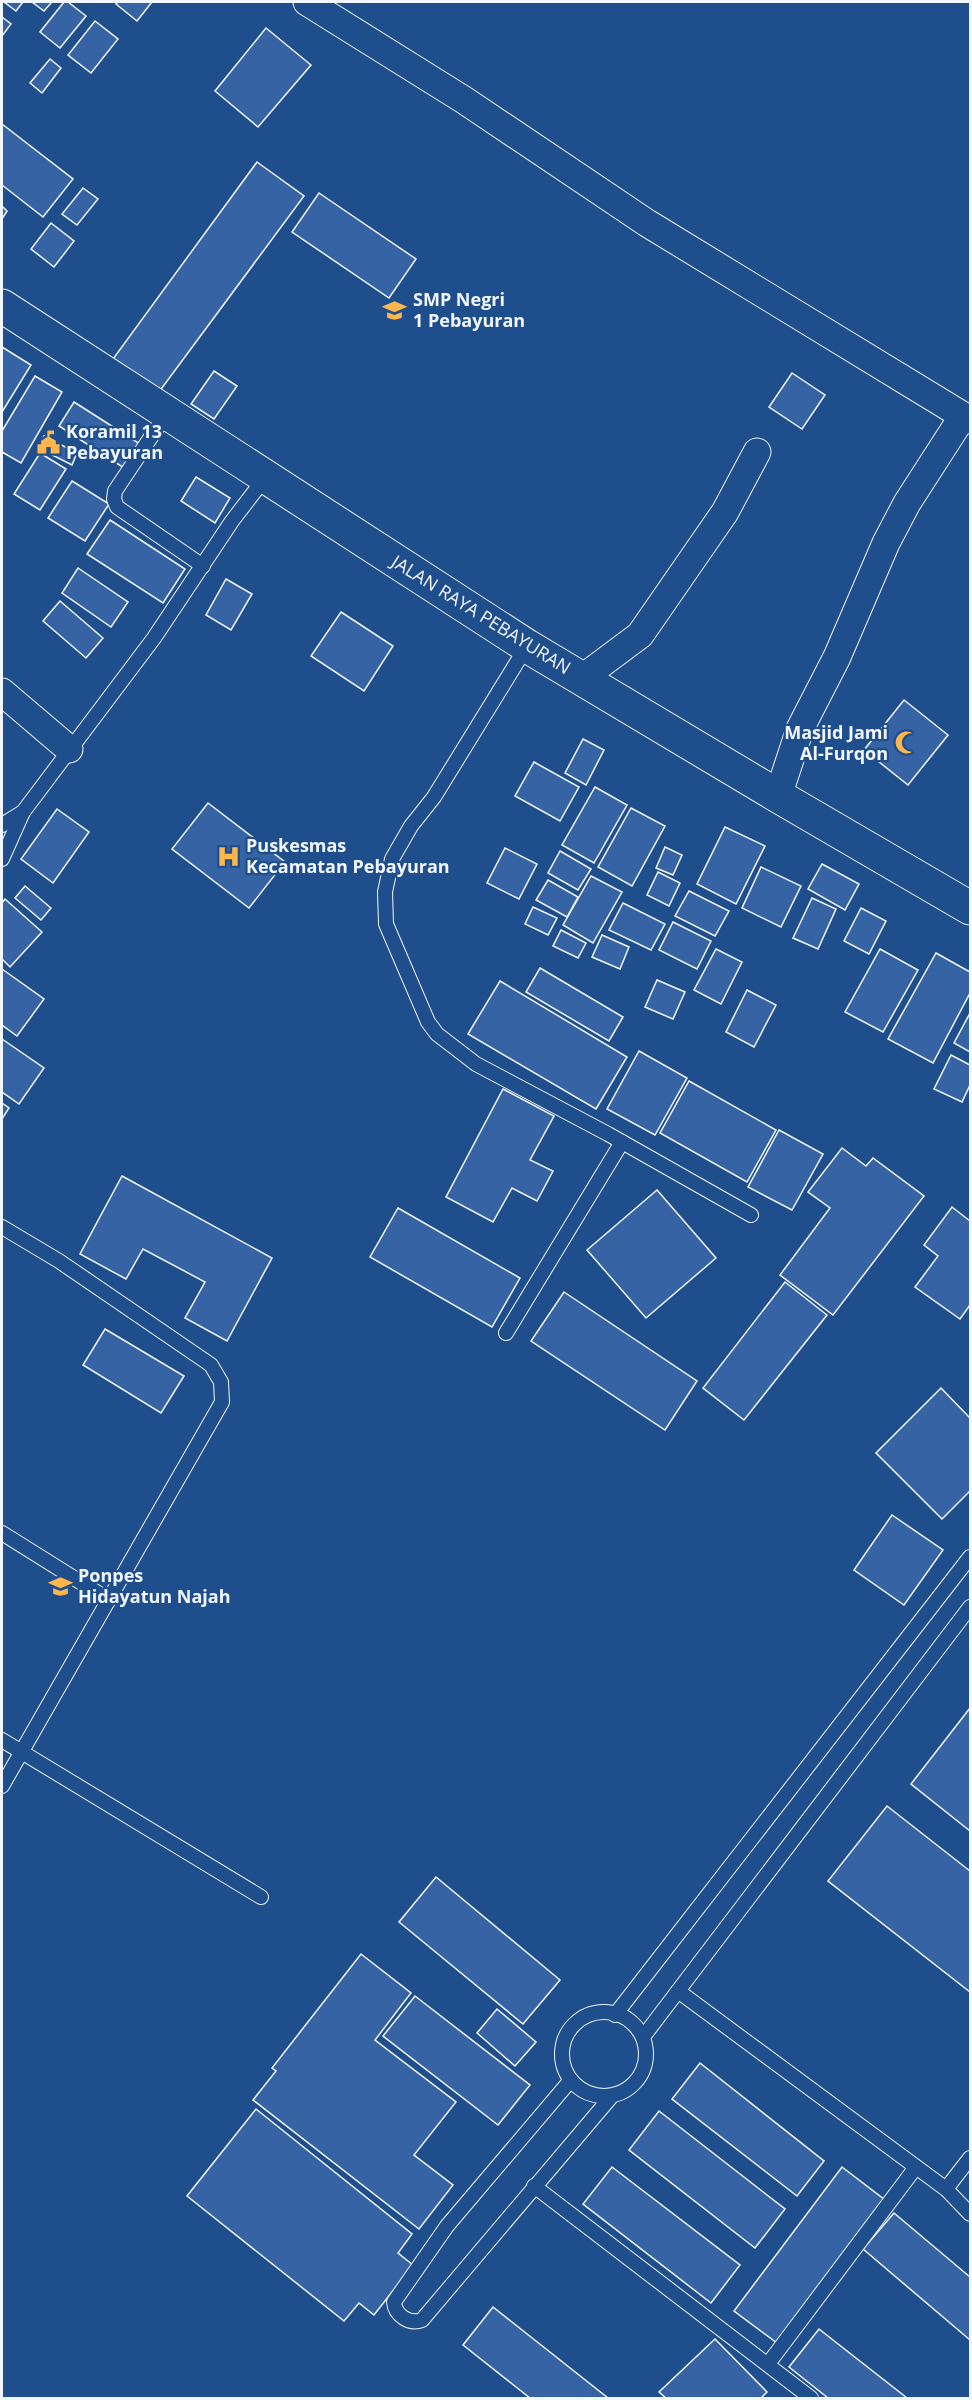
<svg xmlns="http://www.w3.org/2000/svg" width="972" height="2400" font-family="'Open Sans',sans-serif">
	<rect width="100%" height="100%" fill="#1f4e8c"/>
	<!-- building -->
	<g fill="#3563a3" stroke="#f2f6ff" stroke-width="1.5">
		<polygon points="4,2 23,2 16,11"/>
		<polygon points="32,2 52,2 44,11"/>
		<polygon points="64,2 68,2 86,16 60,48 40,32"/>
		<polygon points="118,2 152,2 137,21 116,4"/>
		<polygon points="2,17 11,24 2,36"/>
		<polygon points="95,21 118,39 91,73 68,55"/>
		<polygon points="266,28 311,65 258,127 215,91"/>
		<polygon points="50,59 61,68 42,93 30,83"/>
		<polygon points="2,124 73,179 43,217 2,185"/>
		<polygon points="257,162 304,196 159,392 113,359"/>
		<polygon points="83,188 98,199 77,225 62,214"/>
		<polygon points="319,193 416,259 389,298 292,232"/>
		<polygon points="2,206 7,211 2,219"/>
		<polygon points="51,223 74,241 54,267 31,249"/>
		<polygon points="2,347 31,365 2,412"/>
		<polygon points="214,371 237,386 214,419 191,404"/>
		<polygon points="792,373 825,395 802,429 769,407"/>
		<polygon points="35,376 62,392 21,463 2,452 2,431"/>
		<polygon points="74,402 140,444 124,468 59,426"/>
		<polygon points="44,436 77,453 72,465 38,448"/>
		<polygon points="40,453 66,469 40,510 14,494"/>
		<polygon points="196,477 230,498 215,523 181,501"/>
		<polygon points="72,481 109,504 85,541 48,518"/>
		<polygon points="110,520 185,569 163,603 87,554"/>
		<polygon points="78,568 128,602 111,627 62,593"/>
		<polygon points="226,579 252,594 231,630 206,615"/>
		<polygon points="60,601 103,638 86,658 43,621"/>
		<polygon points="341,612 393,646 364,691 311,656"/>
		<polygon points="904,700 948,735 908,785 864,750"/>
		<polygon points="583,739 604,750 586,785 565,773"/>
		<polygon points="534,762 579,787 560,821 515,796"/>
		<polygon points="595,787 627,805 594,863 562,845"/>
		<polygon points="208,803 285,862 249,908 172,849"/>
		<polygon points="631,808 665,826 632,886 598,867"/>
		<polygon points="57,809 89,832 53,883 21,859"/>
		<polygon points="725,827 765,846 736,904 697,884"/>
		<polygon points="665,847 682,855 673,875 656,868"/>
		<polygon points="505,848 537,864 519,899 487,883"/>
		<polygon points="560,851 591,869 578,890 548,873"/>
		<polygon points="822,864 859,884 845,910 808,889"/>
		<polygon points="761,867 801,886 781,927 742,908"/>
		<polygon points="658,872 680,883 669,906 647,895"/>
		<polygon points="591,876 622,892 593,943 563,925"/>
		<polygon points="548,880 578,897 567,917 536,900"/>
		<polygon points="25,886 51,908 41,920 15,898"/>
		<polygon points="689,891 729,911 715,936 675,916"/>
		<polygon points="812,898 836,909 818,949 793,938"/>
		<polygon points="5,899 42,932 10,967 2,959 2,903"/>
		<polygon points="623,903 665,924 651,950 609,930"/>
		<polygon points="533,907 557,918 548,935 525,924"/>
		<polygon points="861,908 886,921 869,954 844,941"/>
		<polygon points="673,922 711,941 697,969 659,950"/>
		<polygon points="561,930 586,943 578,958 553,946"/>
		<polygon points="602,935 629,947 620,969 592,957"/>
		<polygon points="716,949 742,962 721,1004 694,990"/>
		<polygon points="880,949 918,970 883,1032 845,1012"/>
		<polygon points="936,953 970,972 970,993 933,1063 888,1039"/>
		<polygon points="540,968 623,1017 609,1041 526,992"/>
		<polygon points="2,969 44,999 17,1036 2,1025"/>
		<polygon points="657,980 685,992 673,1019 645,1007"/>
		<polygon points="500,981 627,1057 596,1109 468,1034"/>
		<polygon points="747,990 776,1005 754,1047 726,1032"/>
		<polygon points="970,1013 970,1052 954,1043"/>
		<polygon points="2,1039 44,1068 19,1104 2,1092"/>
		<polygon points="639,1051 687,1078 655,1135 607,1109"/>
		<polygon points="951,1055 970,1065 970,1085 962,1102 934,1089"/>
		<polygon points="689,1081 776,1130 747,1182 660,1133"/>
		<polygon points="503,1089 554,1116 530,1160 553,1171 537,1201 512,1188 493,1222 446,1197"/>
		<polygon points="2,1103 9,1108 2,1119"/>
		<polygon points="779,1130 823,1154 792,1210 748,1187"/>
		<polygon points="842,1148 866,1166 873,1158 924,1196 833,1315 780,1275 830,1208 808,1192"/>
		<polygon points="122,1176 272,1258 227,1341 185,1318 205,1282 143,1249 126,1279 80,1254"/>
		<polygon points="657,1190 716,1258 646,1318 587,1250"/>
		<polygon points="952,1207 970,1221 970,1305 960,1319 915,1287 938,1256 924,1245"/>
		<polygon points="398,1208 520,1278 492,1327 370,1257"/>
		<polygon points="785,1282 827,1315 744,1420 703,1388"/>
		<polygon points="564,1292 697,1381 665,1430 531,1341"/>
		<polygon points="105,1329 184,1376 161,1413 83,1365"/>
		<polygon points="941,1388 970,1418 970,1491 942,1519 876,1453"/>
		<polygon points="892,1515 943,1550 904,1605 854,1570"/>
		<polygon points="970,1708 970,1831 911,1784"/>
		<polygon points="887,1806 970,1871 970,1992 828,1881"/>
		<polygon points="436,1877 560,1980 523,2024 399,1922"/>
		<polygon points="361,1954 411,1993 375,2040 456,2102 414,2155 453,2185 419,2229 253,2100 276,2071 272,2068"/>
		<polygon points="415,1996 530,2085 498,2125 383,2036"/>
		<polygon points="497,2009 536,2042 515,2066 477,2033"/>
		<polygon points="700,2063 824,2161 797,2196 672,2099"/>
		<polygon points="256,2109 412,2234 398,2253 413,2265 374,2315 359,2303 344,2321 187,2196"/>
		<polygon points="659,2111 785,2209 755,2248 629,2150"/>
		<polygon points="612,2167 740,2265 711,2303 583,2204"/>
		<polygon points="842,2167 885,2200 777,2343 734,2311"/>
		<polygon points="894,2213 970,2277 970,2340 863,2249"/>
		<polygon points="493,2307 608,2398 530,2398 463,2345"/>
		<polygon points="819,2329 907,2398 828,2398 789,2367"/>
		<polygon points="715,2339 767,2392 761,2398 666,2398 659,2392"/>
	</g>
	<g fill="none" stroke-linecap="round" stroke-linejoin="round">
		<defs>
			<g id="lane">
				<polyline points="167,413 115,491 114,499 117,507 203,566"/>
				<polyline points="527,646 434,797 411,826 392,859 385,892 386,924 428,1022 437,1034 476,1064 608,1134 751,1215"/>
				<polyline points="2,825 23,812"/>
				<polyline points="2,859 23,812 154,638 232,521 265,478"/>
				<polyline points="2,1227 59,1261 211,1365 221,1382 222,1402 2,1786"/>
				<polyline points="506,1333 622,1142"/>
				<polyline points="2,1533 109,1600"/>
				<polyline points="2,1740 261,1897"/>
				<polyline points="678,1991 946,2189 970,2214"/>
				<circle cx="604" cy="2054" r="42"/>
				<polyline points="615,2015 970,1557"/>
				<polyline points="643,2037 970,1607"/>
				<path d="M570,2081L447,2226L394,2302C395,2315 409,2325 422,2320L611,2097"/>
				<polyline points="534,2186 811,2398"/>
				<polyline points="946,2189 970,2158"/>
				<polyline points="768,2364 916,2167"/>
			</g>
			<g id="street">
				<polyline points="307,2 464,100 647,223 970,420"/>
				<polyline points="581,679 640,635 725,512 757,452"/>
				<polyline points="2,692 69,749"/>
				<polyline points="778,796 800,729 837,657 886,543 907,503 963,416"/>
			</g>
			<polyline id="secondary" points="2,306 527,646 778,796 970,908"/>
		</defs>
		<!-- lane casing -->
		<use href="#lane" stroke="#f2f6ff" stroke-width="16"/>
		<!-- street casing -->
		<use href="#street" stroke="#f2f6ff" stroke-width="29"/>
		<!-- secondary casing -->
		<use href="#secondary" stroke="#f2f6ff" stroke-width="35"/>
		<!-- lane -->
		<use href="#lane" stroke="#1f4e8c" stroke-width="14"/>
		<!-- street -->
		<use href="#street" stroke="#1f4e8c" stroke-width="27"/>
		<!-- secondary -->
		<use href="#secondary" stroke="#1f4e8c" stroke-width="33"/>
	</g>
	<!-- icons -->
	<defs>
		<symbol id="school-bare" viewBox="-9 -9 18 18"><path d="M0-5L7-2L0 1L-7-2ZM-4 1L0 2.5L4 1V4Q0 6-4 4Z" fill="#ffb74d" stroke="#1f4e8c" stroke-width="2.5" paint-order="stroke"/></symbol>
		<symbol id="civic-bare" viewBox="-9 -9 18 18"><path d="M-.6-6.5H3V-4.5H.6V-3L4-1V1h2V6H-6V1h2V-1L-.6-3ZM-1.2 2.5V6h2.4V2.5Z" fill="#ffb74d" stroke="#1f4e8c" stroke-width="2.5" paint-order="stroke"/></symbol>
		<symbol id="mosque-bare" viewBox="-9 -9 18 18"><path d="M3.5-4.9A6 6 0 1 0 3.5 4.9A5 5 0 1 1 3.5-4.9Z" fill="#ffb74d" stroke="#1f4e8c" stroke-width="2.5" paint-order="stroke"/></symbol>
		<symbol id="hospital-bare" viewBox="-9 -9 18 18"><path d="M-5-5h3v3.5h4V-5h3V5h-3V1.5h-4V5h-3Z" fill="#ffb74d" stroke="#1f4e8c" stroke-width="2.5" paint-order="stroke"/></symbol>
	</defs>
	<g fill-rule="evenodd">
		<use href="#school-bare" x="378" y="294" width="33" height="33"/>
		<use href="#civic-bare" x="32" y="426" width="33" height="33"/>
		<use href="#mosque-bare" x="890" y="726" width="33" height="33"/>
		<use href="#hospital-bare" x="212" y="840" width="33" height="33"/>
		<use href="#school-bare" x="44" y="1570" width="33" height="33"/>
	</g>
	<g text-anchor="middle" stroke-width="4.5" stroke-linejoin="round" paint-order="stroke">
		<!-- poi labels -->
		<g font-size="18" font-weight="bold" fill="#f2f6ff" stroke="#1f4e8c" text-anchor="start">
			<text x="413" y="306">SMP Negri<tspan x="413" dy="21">1 Pebayuran</tspan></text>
			<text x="66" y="438">Koramil 13<tspan x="66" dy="21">Pebayuran</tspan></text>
			<text x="888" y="739" text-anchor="end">Masjid Jami<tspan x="888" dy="21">Al-Furqon</tspan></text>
			<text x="246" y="852">Puskesmas<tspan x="246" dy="21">Kecamatan Pebayuran</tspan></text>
			<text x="78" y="1582">Ponpes<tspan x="78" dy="21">Hidayatun Najah</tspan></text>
		</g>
		<!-- street labels -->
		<g font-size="18" fill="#f2f6ff" stroke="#1f4e8c">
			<text transform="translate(481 615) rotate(32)" y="6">JALAN RAYA PEBAYURAN</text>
		</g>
	</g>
	<!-- border -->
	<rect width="972" height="2400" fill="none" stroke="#f2f6ff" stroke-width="6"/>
</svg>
